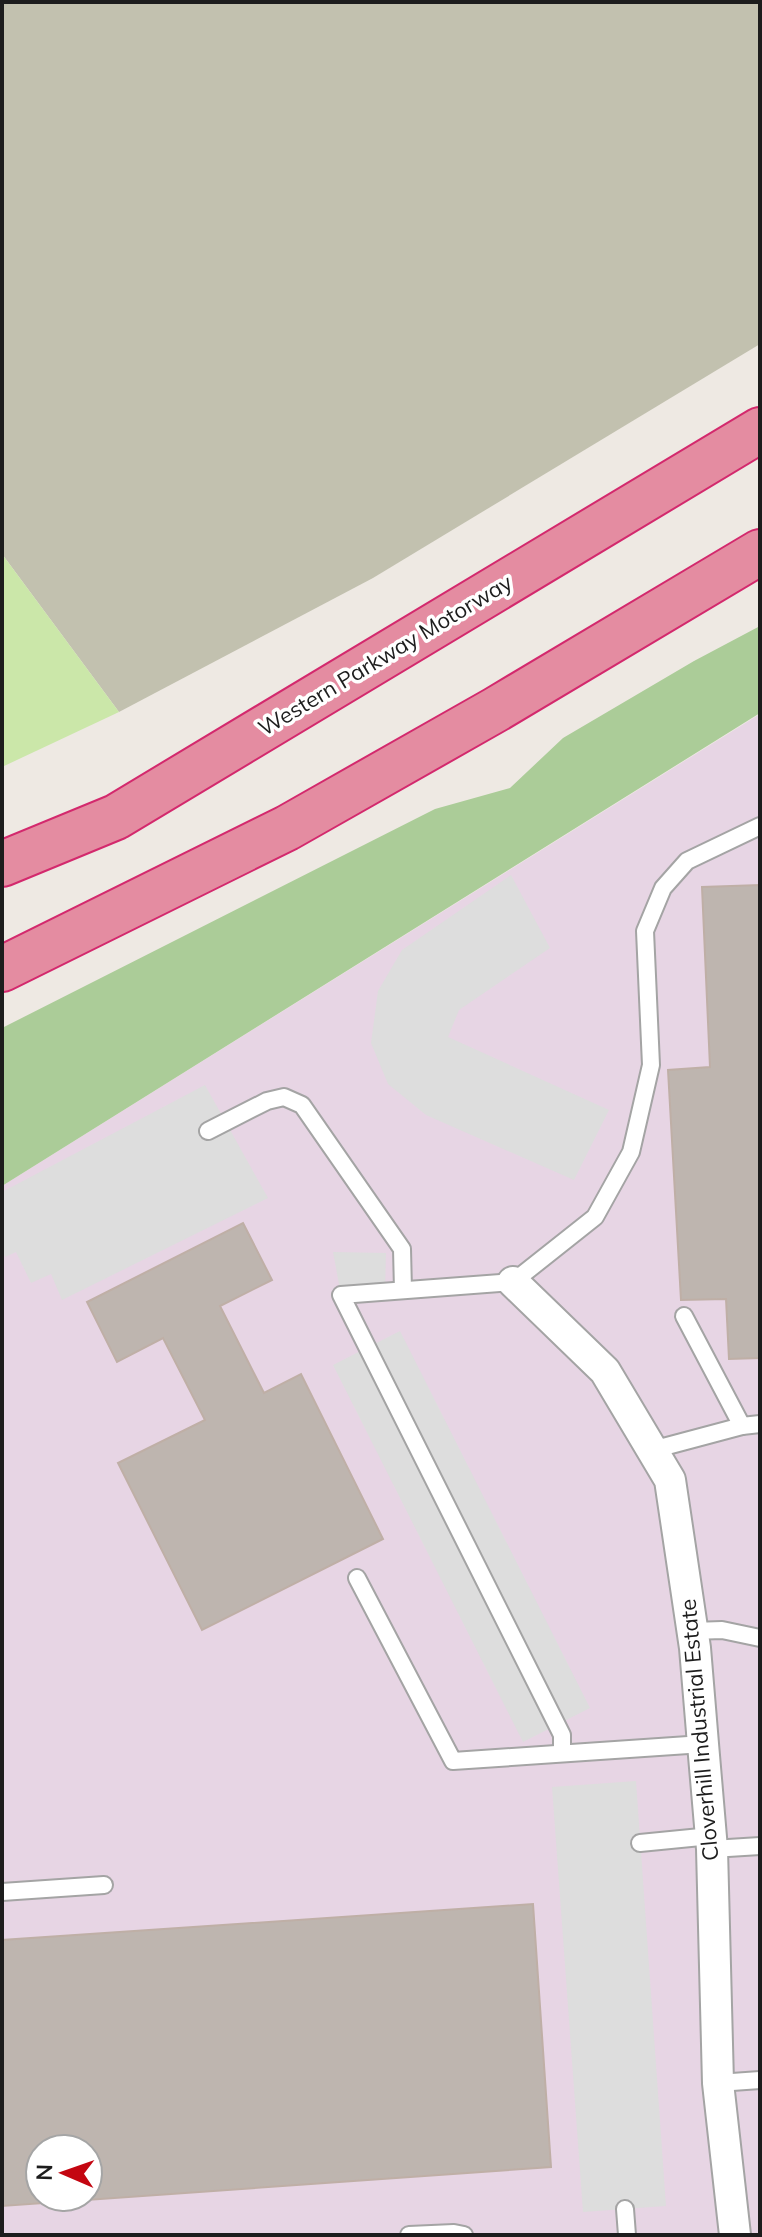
<svg xmlns="http://www.w3.org/2000/svg" width="762" height="2237" font-family="Mulish,sans-serif">
	<rect width="100%" height="100%" fill="#eee9e3"/>
	<!-- industrial -->
	<path fill="#e7d5e4" fill-rule="evenodd" d="M760,714V2235H2V1186ZM40,2149H88V2197H40Z"/>
	<!-- construction -->
	<polygon fill="#c2c1af" points="2,2 760,2 760,344 373,578 119,712 2,554"/>
	<!-- grass -->
	<polygon fill="#cbe7a9" points="2,554 119,712 2,767"/>
	<!-- forest -->
	<polygon fill="#abcc98" points="760,626 760,713 2,1186 2,1028 435,809 510,788 563,738 694,661"/>
	<!-- parking -->
	<g fill="#ddd">
		<polygon points="511,875 550,948 459,1010 448,1037 609,1110 574,1180 426,1115 388,1084 371,1043 378,991 402,950"/>
		<polygon points="205,1085 268,1198 62,1300 51,1274 31,1283 16,1252 5,1257 2,1250 2,1192"/>
		<polygon points="333,1252 386,1253 385,1292 341,1295"/>
		<polygon points="400,1331 590,1708 523,1742 333,1365"/>
		<polygon points="636,1781 666,2206 583,2212 552,1787"/>
	</g>
	<!-- building -->
	<g fill="#beb5af" stroke="#bfafa6" stroke-width="2" fill-rule="evenodd">
		<polygon points="760,885 760,1358 729,1359 726,1299 681,1300 668,1070 710,1067 702,887"/>
		<polygon points="243,1223 272,1280 220,1306 264,1393 301,1374 383,1539 202,1630 118,1463 205,1420 163,1338 117,1362 87,1302"/>
		<path d="M533,1904L551,2167L2,2206V1940ZM40,2149H88V2197H40Z"/>
	</g>
	<g fill="none" stroke-linecap="round" stroke-linejoin="round">
		<defs>
			<g id="service">
				<polyline points="208,1131 267,1101 284,1097 302,1105 402,1249 403,1290"/>
				<polyline points="684,1316 742,1426"/>
				<polyline points="652,1450 742,1426 760,1424"/>
				<polyline points="357,1578 453,1761 703,1744"/>
				<polyline points="693,1631 722,1630 760,1638"/>
				<polyline points="562,1752 562,1735 341,1295 513,1282 595,1217 631,1152 651,1065 645,931 663,888 687,861 760,826"/>
				<polyline points="640,1843 711,1836"/>
				<polyline points="712,1849 760,1846"/>
				<polyline points="2,1892 104,1885"/>
				<polyline points="718,2083 760,2080"/>
				<polyline points="625,2209 627,2235"/>
				<polyline points="409,2235 454,2233 464,2235"/>
			</g>
			<polyline id="minor" points="513,1282 605,1371 670,1480 695,1648 703,1744 712,1849 718,2083 735,2235"/>
			<g id="motorway">
				<polyline points="2,864 116,817 760,430"/>
				<polyline points="2,969 287,828 495,710 760,552"/>
			</g>
		</defs>
		<!-- service casing -->
		<use href="#service" stroke="#a4a4a4" stroke-width="20"/>
		<!-- minor casing -->
		<use href="#minor" stroke="#a4a4a4" stroke-width="34"/>
		<!-- motorway casing -->
		<use href="#motorway" stroke="#d3296d" stroke-width="48"/>
		<!-- service -->
		<use href="#service" stroke="#fff" stroke-width="16"/>
		<!-- minor -->
		<use href="#minor" stroke="#fff" stroke-width="30"/>
		<!-- motorway -->
		<use href="#motorway" stroke="#e48ca1" stroke-width="44"/>
	</g>
	<g text-anchor="middle" stroke-width="7" stroke-linejoin="round" paint-order="stroke">
		<!-- street labels -->
		<g font-size="22" fill="#1d1d1d" stroke="#fff">
			<text transform="translate(385 655) rotate(-31)" y="8">Western Parkway Motorway</text>
			<text transform="translate(699 1730) rotate(-95)" y="8">Cloverhill Industrial Estate</text>
		</g>
	</g>
	<!-- border -->
	<rect width="762" height="2237" fill="none" stroke="#1d1d1d" stroke-width="8"/>
	<!-- north arrow -->
	<g transform="translate(64 2173) rotate(272)"><circle r="38" fill="#ffffff" stroke="#a5a5a5" stroke-width="2"/>
	<path d="M0-6L14 30L0 20L-14 30Z" fill="#c40611"/>
	<text y="-12" font-size="22" font-weight="bold" text-anchor="middle" fill="#1d1d1d">N</text>
	</g>
</svg>
